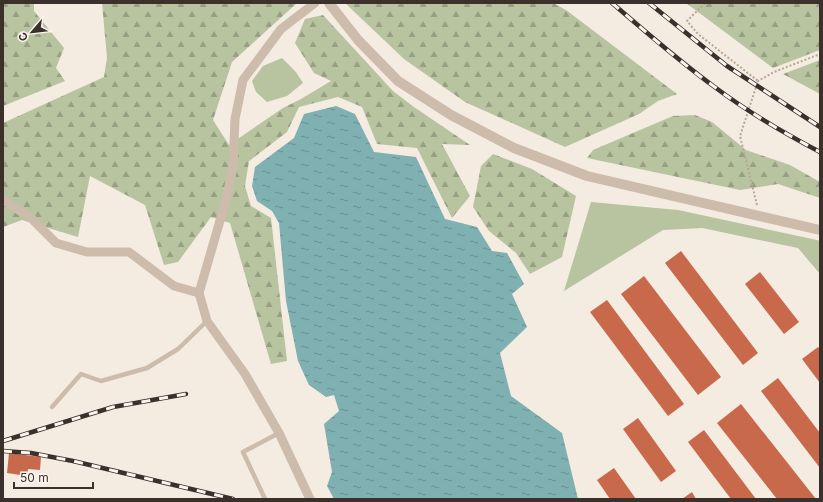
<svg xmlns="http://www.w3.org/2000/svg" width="823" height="502" font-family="Inter,sans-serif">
	<defs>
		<pattern id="forest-firs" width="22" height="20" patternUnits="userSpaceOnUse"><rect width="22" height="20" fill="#b8c4a0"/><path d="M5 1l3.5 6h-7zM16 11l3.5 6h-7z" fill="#97a083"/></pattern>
		<pattern id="water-ripples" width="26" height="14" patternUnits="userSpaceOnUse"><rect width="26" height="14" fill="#7fb0b2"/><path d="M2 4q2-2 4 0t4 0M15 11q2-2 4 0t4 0" fill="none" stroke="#699091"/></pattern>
	</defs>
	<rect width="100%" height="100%" fill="#f4ebe1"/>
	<!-- grass -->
	<g fill="#b8c4a0">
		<polygon points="282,58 296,72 303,83 287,96 267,102 256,92 252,81 263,66"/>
		<polygon points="591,202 678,210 817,240 820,241 820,274 798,248 702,228 663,230 564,291"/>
	</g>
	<!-- forest -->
	<g fill="url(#forest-firs)">
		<polygon points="3,3 34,3 34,11 64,48 56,68 65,81 3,106"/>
		<polygon points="102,3 297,3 232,62 213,120 229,145 283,108 301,99 331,81 314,73 295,43 305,19 323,15 393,91 414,107 470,145 442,144 470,196 452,218 417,148 377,144 362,107 338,97 299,107 287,132 249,161 245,186 251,206 271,218 287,361 271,364 230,223 211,217 178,262 164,265 145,205 90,176 78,237 22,220 3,227 3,123 104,77 107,58"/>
		<polygon points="345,3 553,3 566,10 677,94 658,101 639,114 565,147 465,102 404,59"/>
		<polygon points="686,3 820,3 820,50 773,68"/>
		<polygon points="820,60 820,94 783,74"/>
		<polygon points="695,115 712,122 746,150 790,165 820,182 820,198 778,184 740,190 587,158 593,150 673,116"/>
		<polygon points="493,154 532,169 576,196 562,257 530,274 516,253 489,231 473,207 481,166"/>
	</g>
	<!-- water -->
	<polygon fill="url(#water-ripples)" points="336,106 355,114 374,152 416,157 445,219 477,227 492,251 507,253 524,284 512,294 527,327 500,353 511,396 562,433 578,499 334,499 327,486 332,472 324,424 339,411 334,395 326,397 309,385 298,361 286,301 279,223 272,211 257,201 252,186 255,167 294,138 304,114"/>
	<!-- building -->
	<g fill="#c8694b">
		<polygon points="681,251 758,353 743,365 665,263"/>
		<polygon points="760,272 799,322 784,334 745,284"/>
		<polygon points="644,276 721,377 698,395 621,294"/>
		<polygon points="607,300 684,404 668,416 590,312"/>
		<polygon points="818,347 820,349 820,383 802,359"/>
		<polygon points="778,378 820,433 820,468 761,391"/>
		<polygon points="741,404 816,499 777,499 717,423"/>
		<polygon points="638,418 676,471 661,482 623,429"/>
		<polygon points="704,430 756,499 731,499 688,442"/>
		<polygon points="9,453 41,457 40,470 28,469 27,476 7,473"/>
		<polygon points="614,468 636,499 610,499 597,480"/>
		<polygon points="692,492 696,499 682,499"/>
	</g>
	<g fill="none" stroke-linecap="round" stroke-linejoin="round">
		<!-- path -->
		<g stroke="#b9a596" stroke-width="2" stroke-dasharray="2 2" stroke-linecap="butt">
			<polyline points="705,3 687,21 698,34 758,81"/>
			<polyline points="757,205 740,136 758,81 774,72 820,54"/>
		</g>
		<!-- service -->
		<g stroke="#cdbbac" stroke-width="4.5">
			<polyline points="52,407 81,374 101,381 147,368 178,349 207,321"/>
			<polyline points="265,499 243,452 279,433"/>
		</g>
		<!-- minor -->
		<g stroke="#cdbbac" stroke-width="9">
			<polyline points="3,200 30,217 56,243 87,252 129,252 174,286 199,293"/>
			<polyline points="310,499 279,433 245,374 207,321 199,293 226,200 233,167 235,119 243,80 281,29 315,3"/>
		</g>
		<!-- tertiary -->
		<polyline stroke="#cdbbac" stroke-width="10" points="329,3 358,40 398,81 451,115 514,148 587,176 820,230"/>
		<defs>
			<g id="rail">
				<path d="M612,3C646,32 680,62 716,88C748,112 784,133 820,152"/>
				<polyline points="649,3 727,66 820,127"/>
				<polyline points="3,441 113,407 186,394"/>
				<polyline points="3,451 31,453 73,461 233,499"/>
			</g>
		</defs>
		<!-- rail casing -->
		<use href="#rail" stroke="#3b302b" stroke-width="4.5"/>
		<!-- rail -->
		<use href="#rail" stroke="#fbf5ee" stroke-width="3" stroke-dasharray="9" stroke-linecap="butt"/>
	</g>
	<!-- border -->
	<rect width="823" height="502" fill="none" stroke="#3b302b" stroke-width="8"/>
	<!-- north arrow -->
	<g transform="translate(32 32) rotate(242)" stroke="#fbf5ee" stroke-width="3" paint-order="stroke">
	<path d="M0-3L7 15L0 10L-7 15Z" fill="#3b302b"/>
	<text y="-6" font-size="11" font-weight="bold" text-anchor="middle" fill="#3b302b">С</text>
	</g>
	<!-- scale -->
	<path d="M14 482v6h79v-6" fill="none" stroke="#3b302b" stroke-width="2"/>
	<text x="20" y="482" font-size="12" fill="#3b302b" stroke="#fbf5ee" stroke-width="3" paint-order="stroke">50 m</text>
</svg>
